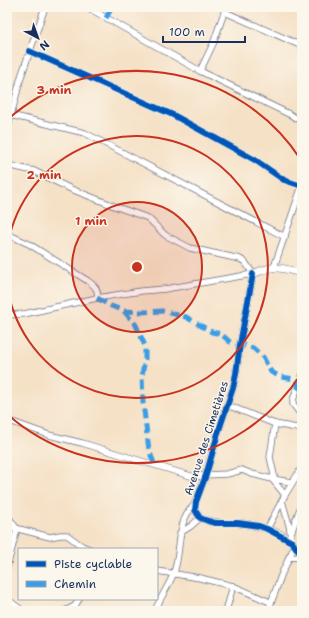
<svg xmlns="http://www.w3.org/2000/svg" width="309" height="618" font-family="'Shantell Sans',sans-serif">
	<rect width="100%" height="100%" fill="#fbf7ec"/>
	<filter id="ink" filterUnits="userSpaceOnUse"><feTurbulence type="fractalNoise" baseFrequency=".025" numOctaves="2"/><feDisplacementMap in="SourceGraphic" scale="8" xChannelSelector="R" yChannelSelector="G"/><feConvolveMatrix kernelMatrix="1 2 1 2 8 2 1 2 1" color-interpolation-filters="sRGB"/></filter>
	<filter id="wash" filterUnits="userSpaceOnUse"><feTurbulence type="fractalNoise" baseFrequency=".012" numOctaves="4" result="noise"/><feDisplacementMap in="SourceGraphic" scale="16" xChannelSelector="R" yChannelSelector="G"/><feGaussianBlur stdDeviation="0.9" result="paint"/><feColorMatrix in="noise" values="0 0 0 0 0 0 0 0 0 0 0 0 0 0 0 0 0 1.4 0 .05"/><feComposite in="paint" operator="in"/></filter>
	<g filter="url(#wash)">
		<rect width="100%" height="100%" fill="#f5e1c6"/>
	</g>
	<g filter="url(#ink)">
		<g fill="none" stroke-linecap="round" stroke-linejoin="round">
			<defs>
				<g id="minor">
					<polyline points="87,7 200,71 291,115 302,122"/>
					<polyline points="225,12 302,46"/>
					<polyline points="29,51 173,115 255,160 284,180 302,186"/>
					<polyline points="200,71 213,44 226,7"/>
					<polyline points="10,115 85,133 285,237"/>
					<polyline points="7,130 21,77 45,7"/>
					<polyline points="7,165 34,171 71,189 117,207 148,218 165,235 190,248 240,259 245,262 253,274 165,289 141,291 97,298 24,314 7,315"/>
					<path d="M7,234L29,244L88,281C95,286 99,290 97,298"/>
					<polyline points="274,267 302,186"/>
					<polyline points="302,375 293,400 293,404 298,411 302,413"/>
					<polyline points="227,405 275,424 302,429"/>
					<polyline points="7,420 49,435 82,443 194,477 206,475 227,474 242,470 252,474 272,479 292,482"/>
					<polyline points="272,479 274,475 270,457 275,424"/>
					<polyline points="272,479 285,495"/>
					<polyline points="282,501 289,525 292,542"/>
					<polyline points="7,515 17,529 7,567"/>
					<polyline points="7,526 50,537 60,535 67,535 82,546 90,549"/>
					<polyline points="267,529 285,495 302,467"/>
					<polyline points="180,533 191,526 200,518"/>
					<polyline points="291,533 302,503"/>
					<polyline points="289,557 302,558"/>
					<polyline points="157,571 200,578 233,586 270,602"/>
					<polyline points="7,599 23,611"/>
					<polyline points="65,611 75,606 79,599"/>
					<path d="M155,611C160,598 168,587 173,575C183,551 174,524 195,504"/>
					<polyline points="226,611 233,586"/>
					<polyline points="268,611 282,573 295,545"/>
				</g>
				<path id="tertiary" d="M302,273C279,268 276,264 253,274L240,344L236,374L233,388L219,430L206,475L195,504V510L200,518C214,524 223,523 237,523C254,524 277,530 291,541C295,545 299,551 302,556"/>
			</defs>
			<!-- minor casing -->
			<use href="#minor" stroke="#676d82" stroke-width="7"/>
			<!-- tertiary casing -->
			<use href="#tertiary" stroke="#676d82" stroke-width="8"/>
			<!-- minor -->
			<use href="#minor" stroke="#fff" stroke-width="5.5"/>
			<!-- tertiary -->
			<use href="#tertiary" stroke="#fff" stroke-width="7"/>
			<!-- quiet -->
			<g stroke="#3b9de6" stroke-width="5" stroke-dasharray="10 5" stroke-linecap="butt">
				<polyline points="106,18 112,7"/>
				<polyline points="97,298 111,306 124,311 141,312 162,311 186,317 212,332 221,334 230,342 253,348 263,357 271,372 281,377 294,379 298,383 298,387 302,389"/>
				<polyline points="124,311 136,325 145,346 145,359 142,375 143,403 149,450 155,466"/>
			</g>
			<defs>
				<g id="cycleway">
					<polyline points="29,51 173,115 255,160 284,180 302,186"/>
					<polyline points="253,274 240,344 236,374 233,388 219,430 206,475 196,502 195,510 200,518 208,521 215,523 238,523 259,526 267,529 292,542 302,556"/>
				</g>
			</defs>
			<!-- cycleway casing -->
			<use href="#cycleway" stroke="#fbf7ec" stroke-width="8"/>
			<!-- cycleway -->
			<use href="#cycleway" stroke="#0057b8" stroke-width="6"/>
		</g>
	</g>
	<!-- distance rings -->
	<circle cx="137" cy="267" r="65" fill="#c8321e" fill-opacity=".12"/>
	<g fill="none" stroke="#c8321e" stroke-width="2">
		<circle cx="137" cy="267" r="65"/>
		<path d="M7 250A131 131 0 1 1 7 284"/>
		<path d="M301 374A196 196 0 0 1 7 414M7 120A196 196 0 0 1 301 160"/>
	</g>
	<g text-anchor="middle" stroke-width="3" stroke-linejoin="round" paint-order="stroke">
		<!-- street labels -->
		<g font-size="11" fill="#1b2f5e" stroke="#fbf7ec">
			<text transform="translate(206 438) rotate(-72)" y="4">Avenue des Cimetières</text>
		</g>
	</g>
	<circle cx="137" cy="267" r="6" fill="#c8321e" stroke="#fbf7ec" stroke-width="2"/>
	<g font-size="12" text-anchor="middle" font-weight="bold" fill="#c8321e" stroke="#fbf7ec" stroke-width="3" stroke-linejoin="round" paint-order="stroke">
		<text x="54" y="94">3 min</text>
		<text x="44" y="179">2 min</text>
		<text x="91" y="225">1 min</text>
	</g>
	<!-- margin -->
	<rect width="309" height="618" fill="none" stroke="#fbf7ec" stroke-width="24"/>
	<!-- legend -->
	<rect x="18" y="548" width="140" height="52" fill="#fbf7ec" stroke="#a1a7b3"/>
	<rect x="26" y="561" width="20" height="6" fill="#0057b8" stroke="#a1a7b3"/>
	<text x="54" y="568" font-size="12" fill="#1b2f5e">Piste cyclable</text>
	<rect x="26" y="581" width="20" height="6" fill="#3b9de6" stroke="#a1a7b3"/>
	<text x="54" y="588" font-size="12" fill="#1b2f5e">Chemin</text>
	<!-- north arrow -->
	<g transform="translate(38 38) rotate(139)" stroke="#fbf7ec" stroke-width="3" paint-order="stroke">
	<path d="M0-3L7 15L0 10L-7 15Z" fill="#1b2f5e"/>
	<text y="-6" font-size="11" font-weight="bold" text-anchor="middle" fill="#1b2f5e">N</text>
	</g>
	<!-- scale -->
	<path d="M163 36v6h82v-6" fill="none" stroke="#1b2f5e" stroke-width="2"/>
	<text x="169" y="36" font-size="12" fill="#1b2f5e" stroke="#fbf7ec" stroke-width="3" paint-order="stroke">100 m</text>
</svg>
